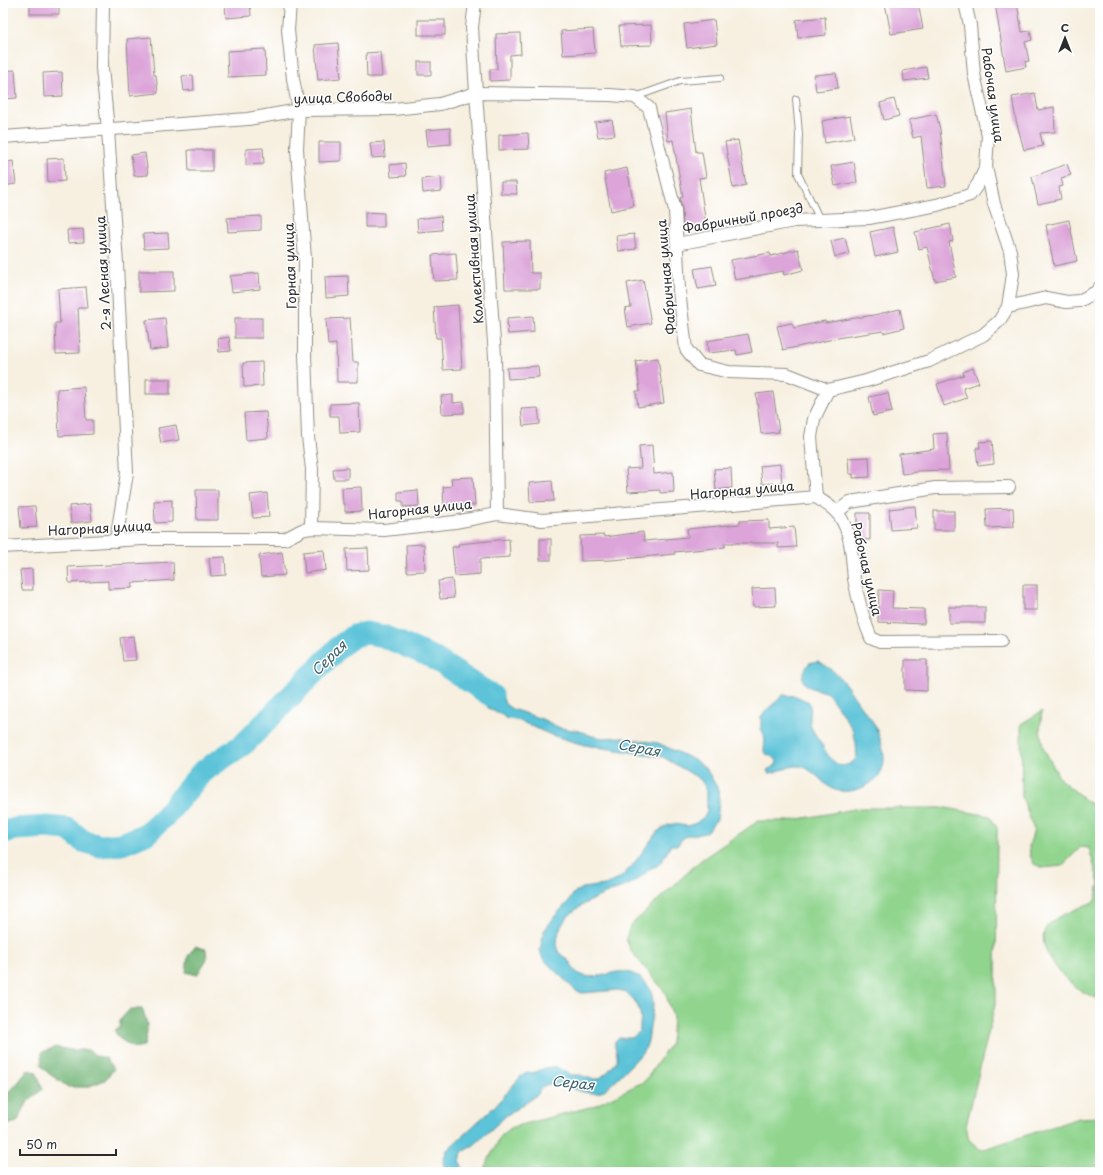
<svg xmlns="http://www.w3.org/2000/svg" width="1103" height="1175" font-family="'Playpen Sans',sans-serif">
	<rect width="100%" height="100%" fill="#fff"/>
	<filter id="ink" filterUnits="userSpaceOnUse"><feTurbulence type="fractalNoise" baseFrequency=".025" numOctaves="2"/><feDisplacementMap in="SourceGraphic" scale="8" xChannelSelector="R" yChannelSelector="G"/><feConvolveMatrix kernelMatrix="1 2 1 2 8 2 1 2 1" color-interpolation-filters="sRGB"/></filter>
	<filter id="wash" filterUnits="userSpaceOnUse"><feTurbulence type="fractalNoise" baseFrequency=".012" numOctaves="4" result="noise"/><feDisplacementMap in="SourceGraphic" scale="16" xChannelSelector="R" yChannelSelector="G"/><feGaussianBlur stdDeviation="0.9" result="paint"/><feColorMatrix in="noise" values="0 0 0 0 0 0 0 0 0 0 0 0 0 0 0 0 0 1.4 0 .05"/><feComposite in="paint" operator="in"/></filter>
	<g filter="url(#wash)">
		<rect width="100%" height="100%" fill="#f7f0e1"/>
		<!-- green -->
		<g fill="#90d48e" stroke="#5e805c">
			<path d="M1042,711L1040,729L1043,747L1060,779L1089,803L1100,810V1000C1094,997 1086,994 1080,990C1064,980 1031,944 1048,925C1057,915 1083,907 1095,901L1099,883L1089,848L1081,847L1062,866L1043,868L1034,864L1030,855L1029,846L1034,830L1022,797L1021,724Z"/>
			<polygon points="860,808 946,808 990,816 997,828 996,1001 966,1126 969,1140 981,1150 1079,1118 1100,1117 1100,1172 482,1172 501,1136 512,1127 594,1106 645,1081 671,1043 673,1017 665,992 631,951 626,939 630,926 701,860 758,821 788,821"/>
		</g>
		<!-- forest -->
		<g fill="#74b679" stroke="#507052">
			<polygon points="195,946 206,949 207,959 197,975 186,972 188,956"/>
			<path d="M130,1009H142C149,1023 148,1032 144,1046L134,1048L120,1039L114,1030L120,1027V1020Z"/>
			<polygon points="56,1047 70,1050 88,1050 97,1056 106,1058 114,1069 105,1080 87,1087 68,1087 48,1073 41,1065 42,1052"/>
			<polygon points="28,1070 36,1072 43,1089 28,1101 17,1122 3,1126 3,1097 16,1085"/>
		</g>
		<!-- water -->
		<g fill="#5bc3d8" stroke="#437782">
			<path d="M818,661C839,672 846,685 859,704C864,711 870,716 874,724C879,734 887,756 883,767C878,785 852,795 835,790C824,786 813,768 800,766C790,765 781,771 771,773H769L767,770L776,765L777,761C774,756 768,756 764,752C764,743 767,737 761,729V716L783,695L796,696L809,702C812,710 809,716 810,724C811,729 816,735 819,740C828,756 838,777 857,758L856,742L853,735L854,732C851,727 831,696 827,693C825,691 821,691 818,690C800,685 799,678 809,663Z"/>
			<path d="M468,675L502,695L505,704L512,709L542,719L560,728L580,731L592,736L603,738L617,737L658,743L698,762L707,770L718,789L719,802L717,820C711,824 712,826 709,830C701,839 687,828 678,845H671C667,851 664,860 658,865C656,867 652,867 650,869C643,875 636,882 628,885C598,897 550,911 558,952C561,955 565,957 568,960C573,966 573,972 582,975C605,983 618,960 643,980C657,993 653,1010 650,1026C649,1033 649,1040 646,1047C644,1053 607,1090 601,1092C595,1094 587,1093 580,1091C567,1088 545,1075 538,1094L507,1115L474,1145L462,1152L460,1162L464,1172H445L443,1160L447,1150L495,1106L523,1074L527,1072L533,1073L545,1068L555,1066L570,1075H580L592,1079H599C606,1073 619,1064 617,1054C616,1049 614,1046 615,1041L618,1038H632C634,1036 637,1033 639,1031C640,1029 640,1027 640,1025C643,1010 634,994 619,990L582,993L575,990L543,959L540,950L544,931L555,916L569,901L574,893L582,888L605,885L620,878L632,866L657,832L666,826L673,824L688,826L696,823L705,816L707,811V792L704,785L700,779L663,757L584,745L551,735L520,721L505,718L502,715L488,708C484,694 475,692 463,685Z"/>
		</g>
		<g fill="none" stroke-linecap="round" stroke-linejoin="round">
			<!-- river -->
			<polyline stroke="#5bc3d8" stroke-width="23" points="3,832 16,829 47,827 68,829 83,841 100,846 122,844 146,834 165,816 202,772 245,743 340,646 354,636 366,633 383,636 432,657 492,696"/>
		</g>
		<g id="blocks">
			<!-- building -->
			<g fill="#dca4d9">
				<rect x="30" y="3" width="29" height="11"/>
				<polygon points="225,3 250,3 251,16 226,18"/>
				<polygon points="885,3 918,3 923,29 891,34"/>
				<polygon points="995,3 1017,3 1022,32 1030,31 1032,40 1025,42 1029,61 1025,62 1026,67 1006,71"/>
				<polygon points="825,17 826,35 798,38 796,20"/>
				<rect x="418" y="20" width="27" height="15"/>
				<polygon points="714,20 717,44 687,48 684,24"/>
				<polygon points="651,25 652,45 621,46 619,26"/>
				<polygon points="593,29 595,53 563,55 561,31"/>
				<polygon points="520,33 521,54 510,55 510,80 490,81 490,69 497,69 496,34"/>
				<polygon points="151,37 154,75 156,75 158,93 130,96 127,39"/>
				<polygon points="338,43 341,78 318,80 315,45"/>
				<polygon points="265,49 266,75 228,77 227,51"/>
				<polygon points="380,52 382,77 367,77 366,53"/>
				<rect x="418" y="62" width="13" height="13"/>
				<polygon points="926,67 928,78 904,81 903,71"/>
				<polygon points="15,70 17,98 3,99 3,71"/>
				<polygon points="62,72 63,96 44,97 43,73"/>
				<polygon points="836,73 838,88 816,91 814,75"/>
				<polygon points="193,75 194,90 184,91 182,76"/>
				<polygon points="1035,93 1038,110 1054,107 1055,132 1040,133 1043,146 1024,150 1016,120 1012,97"/>
				<polygon points="894,99 899,116 884,120 880,103"/>
				<polygon points="691,109 696,152 702,152 706,177 699,178 706,224 683,228 682,209 680,198 683,197 673,140 668,141 665,113"/>
				<polygon points="936,114 940,129 946,186 927,188 921,136 913,138 909,120"/>
				<polygon points="850,116 854,138 825,143 822,121"/>
				<polygon points="612,120 615,135 598,137 595,122"/>
				<polygon points="450,128 451,144 428,146 426,130"/>
				<polygon points="528,133 529,149 499,150 499,135"/>
				<polygon points="738,140 746,185 733,188 725,142"/>
				<polygon points="319,142 341,142 341,161 319,162"/>
				<polygon points="384,142 385,157 372,158 370,143"/>
				<polygon points="263,148 264,164 246,165 246,149"/>
				<polygon points="188,150 212,150 212,171 189,171"/>
				<polygon points="145,153 148,175 134,176 131,155"/>
				<polygon points="64,158 65,181 48,182 47,159"/>
				<polygon points="13,161 16,184 3,186 3,163"/>
				<polygon points="854,162 857,182 835,186 831,166"/>
				<polygon points="405,163 406,176 391,177 390,165"/>
				<polygon points="1067,164 1071,175 1061,178 1063,186 1059,187 1061,199 1038,204 1032,177"/>
				<polygon points="627,168 634,206 611,211 604,173"/>
				<polygon points="441,177 442,191 423,193 422,179"/>
				<polygon points="501,182 516,182 517,194 501,194"/>
				<polygon points="365,212 384,213 384,227 365,227"/>
				<polygon points="261,216 261,230 228,232 227,218"/>
				<polygon points="441,216 442,230 418,232 417,219"/>
				<polygon points="1069,220 1077,261 1054,266 1046,225"/>
				<polygon points="950,224 953,241 949,242 956,277 935,281 927,247 919,249 915,232"/>
				<polygon points="893,227 898,252 875,257 870,232"/>
				<polygon points="83,229 84,242 68,243 67,230"/>
				<polygon points="168,233 169,248 144,249 143,234"/>
				<polygon points="634,234 636,249 618,251 616,236"/>
				<polygon points="845,238 849,254 835,257 831,241"/>
				<polygon points="530,241 531,273 540,273 540,289 505,289 503,242"/>
				<polygon points="798,249 803,270 784,275 783,271 735,280 731,260 770,253 771,256"/>
				<polygon points="456,253 458,280 434,281 432,255"/>
				<polygon points="712,266 716,286 698,289 694,269"/>
				<polygon points="139,271 174,271 174,291 139,292"/>
				<polygon points="259,273 260,289 232,292 230,276"/>
				<polygon points="348,276 349,296 326,298 325,277"/>
				<polygon points="643,280 651,323 628,327 625,308 631,307 627,283"/>
				<polygon points="86,287 88,308 78,308 80,353 56,354 55,323 60,323 58,289"/>
				<polygon points="458,305 462,369 443,370 441,338 436,338 434,307"/>
				<polygon points="900,309 904,328 883,333 883,331 843,337 783,350 777,326 792,323 794,328 825,321 825,323 874,315"/>
				<polygon points="533,316 534,332 508,334 507,318"/>
				<polygon points="165,318 168,348 150,350 146,320"/>
				<rect x="235" y="318" width="27" height="20"/>
				<polygon points="350,318 353,362 358,362 358,382 337,382 336,344 328,345 326,319"/>
				<polygon points="748,334 752,352 737,355 736,350 708,353 707,341"/>
				<polygon points="229,337 231,351 219,352 218,339"/>
				<polygon points="658,358 664,403 638,407 636,391 640,391 636,361"/>
				<polygon points="262,362 263,386 244,387 243,363"/>
				<polygon points="538,366 539,377 508,379 507,368"/>
				<polygon points="973,368 979,383 963,388 967,398 944,406 937,384 964,375 963,372"/>
				<rect x="146" y="379" width="24" height="15"/>
				<polygon points="84,387 86,420 93,420 93,434 59,436 57,389"/>
				<polygon points="773,392 779,432 761,434 756,394"/>
				<polygon points="888,393 892,412 873,416 869,397"/>
				<polygon points="453,395 453,403 464,402 464,413 442,414 441,396"/>
				<polygon points="359,403 360,432 340,433 339,416 330,416 330,404"/>
				<polygon points="538,408 540,424 523,426 521,409"/>
				<polygon points="266,412 268,438 246,440 244,413"/>
				<polygon points="176,425 179,440 161,443 158,428"/>
				<polygon points="947,433 949,470 917,471 917,472 902,474 899,454 934,449 933,434"/>
				<polygon points="992,441 994,464 978,466 976,448 980,448 979,442"/>
				<polygon points="652,445 654,474 673,472 674,492 660,493 660,490 628,492 626,469 641,468 639,446"/>
				<polygon points="869,457 870,477 853,478 853,474 849,474 848,458"/>
				<polygon points="780,464 782,482 762,484 760,466"/>
				<polygon points="348,468 348,479 334,479 333,469"/>
				<polygon points="731,468 732,488 716,490 714,469"/>
				<polygon points="473,477 475,505 444,507 443,487 452,486 451,478"/>
				<polygon points="552,481 554,501 530,502 529,483"/>
				<polygon points="361,487 362,511 345,512 345,504 343,504 342,488"/>
				<polygon points="196,490 218,490 218,520 197,520"/>
				<polygon points="418,490 419,506 403,507 403,501 398,501 398,492"/>
				<polygon points="267,493 269,517 253,518 250,495"/>
				<polygon points="172,500 172,522 155,523 154,501"/>
				<polygon points="90,504 92,521 71,523 69,506"/>
				<polygon points="35,506 37,527 21,528 19,507"/>
				<polygon points="915,506 917,528 891,530 889,509"/>
				<polygon points="1013,508 1014,527 987,528 986,509"/>
				<rect x="934" y="511" width="20" height="19"/>
				<polygon points="857,513 870,513 870,540 857,539"/>
				<polygon points="769,520 769,529 794,527 796,547 778,548 778,543 725,543 725,547 674,552 675,554 612,560 581,561 580,536 604,535 604,537 643,532 644,541 688,537 687,529 740,524 740,521"/>
				<polygon points="509,539 510,557 480,559 480,574 455,576 452,547 459,547 458,544"/>
				<rect x="540" y="539" width="11" height="21"/>
				<polygon points="424,544 425,571 407,572 406,545"/>
				<polygon points="368,548 369,570 347,571 346,549"/>
				<polygon points="324,550 326,570 305,573 303,552"/>
				<polygon points="282,552 285,575 261,577 259,555"/>
				<polygon points="225,557 226,575 211,576 209,558"/>
				<polygon points="173,562 174,580 132,583 132,588 108,589 108,581 69,583 68,567"/>
				<polygon points="32,569 33,590 22,590 20,570"/>
				<polygon points="452,579 454,598 440,599 438,581"/>
				<rect x="1023" y="585" width="14" height="25"/>
				<polygon points="775,588 776,606 753,607 752,589"/>
				<polygon points="879,590 893,591 892,608 924,609 924,624 878,622"/>
				<rect x="949" y="607" width="36" height="16"/>
				<polygon points="133,636 136,660 123,661 120,638"/>
				<polygon points="905,660 927,660 927,691 905,690"/>
			</g>
		</g>
	</g>
	<g filter="url(#ink)">
		<use href="#blocks" fill-opacity="0" stroke="#918e86" stroke-width="1"/>
		<g fill="none" stroke-linecap="round" stroke-linejoin="round">
			<defs>
				<g id="service">
					<polyline points="635,97 680,81 720,78"/>
					<polyline points="796,99 799,134 798,174 820,220"/>
				</g>
				<g id="minor">
					<polyline points="103,3 102,68 108,130 117,264 127,473 116,541"/>
					<polyline points="290,3 288,30 293,79 299,110 297,149 305,259 305,354 308,437 312,469 311,528"/>
					<polyline points="475,3 472,27 476,93 495,356 497,514"/>
					<polyline points="3,137 248,119 299,110 394,109 440,104 476,93 610,95 635,97 649,108 675,210 679,290 686,349 699,365 729,372 787,374 828,390 866,381 929,361 983,335 999,321 1008,307 1013,274 1010,251 994,204 986,167 988,136 974,74 970,25 965,3"/>
					<polyline points="677,244 794,221 869,218 937,205 970,195 978,184 986,167"/>
					<polyline points="1008,307 1046,298 1067,302 1079,301 1096,292 1100,287"/>
					<path d="M828,390L814,419L811,437L816,497C826,504 838,510 843,522C852,539 852,560 854,579C858,599 863,619 871,638L880,642L1001,641"/>
					<polyline points="837,512 850,502 935,488 1009,487"/>
					<polyline points="3,547 142,539 285,539 302,530 311,528 384,530 455,522 497,514 542,520 816,497"/>
				</g>
			</defs>
			<!-- service casing -->
			<use href="#service" stroke="#918e86" stroke-width="8"/>
			<!-- minor casing -->
			<use href="#minor" stroke="#918e86" stroke-width="14"/>
			<!-- service -->
			<use href="#service" stroke="#fff" stroke-width="6"/>
			<!-- minor -->
			<use href="#minor" stroke="#fff" stroke-width="12"/>
		</g>
	</g>
	<g text-anchor="middle" stroke-width="3" stroke-linejoin="round" paint-order="stroke">
		<!-- street labels -->
		<g font-size="13" fill="#2b2b2b" stroke="#fff">
			<text transform="translate(993 95) rotate(82)" y="5">Рабочая улица</text>
			<text transform="translate(343 97) rotate(-2)" y="5">улица Свободы</text>
			<text transform="translate(743 218) rotate(-10)" y="5">Фабричный проезд</text>
			<text transform="translate(474 259) rotate(-94)" y="5">Коллективная улица</text>
			<text transform="translate(290 266) rotate(-92)" y="5">Горная улица</text>
			<text transform="translate(103 273) rotate(-93)" y="5">2-я Лесная улица</text>
			<text transform="translate(666 277) rotate(-95)" y="5">Фабричная улица</text>
			<text transform="translate(742 490) rotate(-5)" y="5">Нагорная улица</text>
			<text transform="translate(420 509) rotate(-6)" y="5">Нагорная улица</text>
			<text transform="translate(100 528) rotate(-3)" y="5">Нагорная улица</text>
			<text transform="translate(867 569) rotate(77)" y="5">Рабочая улица</text>
		</g>
		<!-- water labels -->
		<g font-size="14" font-style="italic" fill="#3c6068" stroke="#fff">
			<text transform="translate(329 658) rotate(-44)" y="5">Серая</text>
			<text transform="translate(639 748) rotate(11)" y="5">Серая</text>
			<text transform="translate(573 1083) rotate(6)" y="5">Серая</text>
		</g>
	</g>
	<!-- margin -->
	<rect width="1103" height="1175" fill="none" stroke="#fff" stroke-width="16"/>
	<!-- north arrow -->
	<g transform="translate(1065 38)" stroke="#ffffff" stroke-width="3" paint-order="stroke">
	<path d="M0-3L7 15L0 10L-7 15Z" fill="#2b2b2b"/>
	<text y="-6" font-size="11" font-weight="bold" text-anchor="middle" fill="#2b2b2b">С</text>
	</g>
	<!-- scale -->
	<path d="M20 1149v6h96v-6" fill="none" stroke="#2b2b2b" stroke-width="2"/>
	<text x="26" y="1149" font-size="12" fill="#2b2b2b" stroke="#ffffff" stroke-width="3" paint-order="stroke">50 m</text>
</svg>
